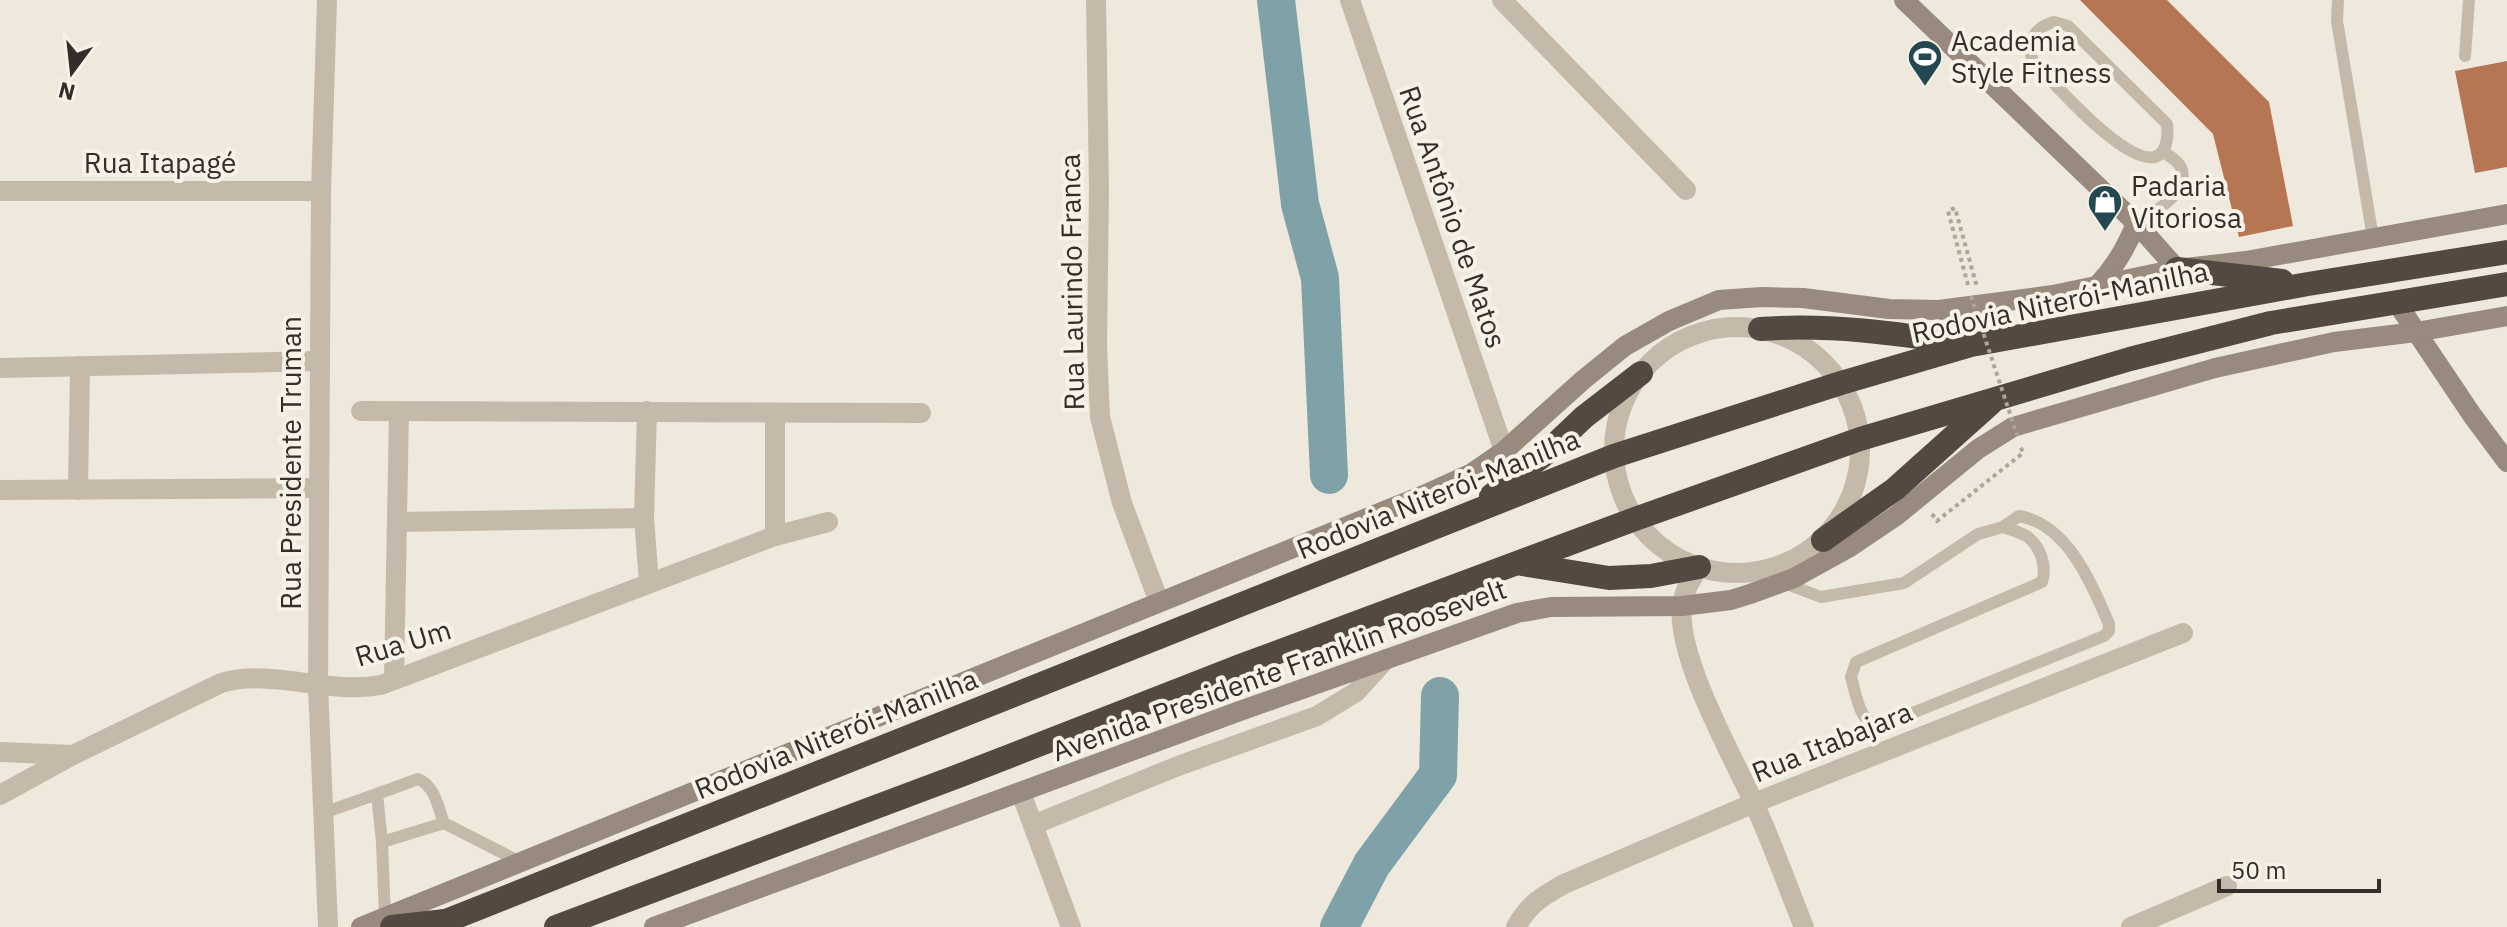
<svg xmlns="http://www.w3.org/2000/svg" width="2507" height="927" font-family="'IBM Plex Sans',sans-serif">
	<rect width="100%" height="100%" fill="#efe8dd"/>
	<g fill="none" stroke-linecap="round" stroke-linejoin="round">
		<!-- river -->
		<g stroke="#7fa2a8" stroke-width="38">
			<polyline points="1276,0 1300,204 1320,278 1329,475"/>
			<polyline points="1339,927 1372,864 1438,775 1440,696"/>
		</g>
	</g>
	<!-- building -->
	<g fill="#b67653">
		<polygon points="2080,0 2167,0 2269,102 2293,226 2239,237 2213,134"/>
		<polygon points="2507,61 2507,167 2475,173 2455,71"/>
	</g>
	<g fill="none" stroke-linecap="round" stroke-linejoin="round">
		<!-- path -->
		<g stroke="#b1a495" stroke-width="4" stroke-dasharray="4 4" stroke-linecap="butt">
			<polyline points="1968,285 1948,211 1955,208 1977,287"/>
			<polyline points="1932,514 1937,521 2023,453 2020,445"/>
		</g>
		<!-- lane -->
		<g stroke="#c5baaa" stroke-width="12">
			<polyline points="2338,0 2337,21 2373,238"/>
			<path d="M2054,22L2068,26L2167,124C2168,135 2168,147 2160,154C2135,177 2050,79 2033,61C2025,42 2035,27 2054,22Z"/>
			<polyline points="2465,56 2469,0"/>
			<path d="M2136,223C2152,214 2188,194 2182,170C2180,162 2170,156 2163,152"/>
			<path d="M1781,582L1821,597L1904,583L1978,534L2003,527L2019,516C2068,524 2092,585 2109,624V631L2104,636L1880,726C1859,725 1856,693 1851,677L1856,662L2042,582C2047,567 2041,548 2029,538C2023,533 2011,530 2003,527"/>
			<polyline points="323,813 377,794"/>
			<polyline points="382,842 444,823"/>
			<path d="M385,917L382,842L377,794L418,779C435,786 438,807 444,823L520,862"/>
		</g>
		<!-- street -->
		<g stroke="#c5baaa" stroke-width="20">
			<polyline points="327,0 321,191 318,686 328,927"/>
			<polyline points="1096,0 1099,190 1097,346 1100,417 1122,503 1159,602"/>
			<polyline points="1350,0 1504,451"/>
			<polyline points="1502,0 1686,190"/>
			<polyline points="0,191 321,191"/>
			<circle cx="1737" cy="450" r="123"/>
			<polyline points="0,368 320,361"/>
			<polyline points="361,411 921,413"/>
			<polyline points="647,411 644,518 649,583"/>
			<polyline points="775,414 775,536"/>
			<polyline points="0,490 319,488"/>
			<polyline points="78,490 80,366"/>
			<polyline points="397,522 644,518"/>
			<path d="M1699,567C1692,578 1683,592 1682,606C1676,656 1732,755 1753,801C1772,842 1787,885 1804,927"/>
			<polyline points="394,680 399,411"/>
			<polyline points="0,752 73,755"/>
			<polyline points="1021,793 1071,927"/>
			<path d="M0,795L73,755L221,683C273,668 328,695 381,685L775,536L828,522"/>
			<polyline points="1033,825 1178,766 1317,716 1356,692 1386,659"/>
			<path d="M1516,927C1529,904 1541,897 1564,884L1754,803L2183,633"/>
			<polyline points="2131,927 2227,886"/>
		</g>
		<!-- secondary -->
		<g stroke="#988a7c" stroke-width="20">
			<polyline points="1904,0 2136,223 2177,269"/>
			<path d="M2097,286C2115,267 2127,247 2136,223"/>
			<polyline points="2397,303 2472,415 2507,462"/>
			<polyline points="361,927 1426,494 1472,473 1504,451 1583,380 1625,346 1669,321 1719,300 1762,297 1803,298 1889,309 1939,310 2053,295 2177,269 2246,261 2507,214"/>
			<polyline points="654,927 1237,712 1517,613 1551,607 1682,606 1731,600 1750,594 1794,578 1850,547 1896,516 1978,449 2013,427 2215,368 2334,342 2416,332 2507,316"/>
		</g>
		<!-- highway -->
		<g stroke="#534941" stroke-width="24">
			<polyline points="2177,269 2282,281"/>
			<path d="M1760,329C1829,324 1896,333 1965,344"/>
			<polyline points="1491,496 1545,454 1584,417 1641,373"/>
			<polyline points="1823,540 1895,489 1991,403"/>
			<polyline points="1522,564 1609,578 1651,576 1699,567"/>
			<polyline points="392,927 445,921"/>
			<polyline points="431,927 1614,456 1841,383 1971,345 2308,284 2507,252"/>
			<polyline points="556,927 961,775 1243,665 1635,519 1860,439 2130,359 2271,323 2507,284"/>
		</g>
		<!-- path-bridge -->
		<polyline stroke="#b1a495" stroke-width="4" stroke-dasharray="4 4" stroke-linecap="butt" points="1971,296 2017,435"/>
	</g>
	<!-- icons -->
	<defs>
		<symbol id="stadium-pin" viewBox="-11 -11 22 30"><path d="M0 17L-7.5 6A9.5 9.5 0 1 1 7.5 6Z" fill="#244850" stroke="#f7f2e8"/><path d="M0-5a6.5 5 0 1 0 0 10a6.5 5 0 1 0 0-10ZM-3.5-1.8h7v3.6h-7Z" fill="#fff"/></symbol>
		<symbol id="shop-pin" viewBox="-11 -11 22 30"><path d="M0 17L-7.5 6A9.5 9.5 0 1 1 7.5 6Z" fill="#244850" stroke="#f7f2e8"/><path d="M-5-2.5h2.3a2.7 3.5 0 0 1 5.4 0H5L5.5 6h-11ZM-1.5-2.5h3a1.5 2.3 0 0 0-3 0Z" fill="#fff"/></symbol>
	</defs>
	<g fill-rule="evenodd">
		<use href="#stadium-pin" x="1905" y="37" width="40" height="54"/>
		<use href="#shop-pin" x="2085" y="182" width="40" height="54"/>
	</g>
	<g text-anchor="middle" stroke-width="8" stroke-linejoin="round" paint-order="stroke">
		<!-- poi labels -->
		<g font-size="28" fill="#342d29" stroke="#f7f2e8" text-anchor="start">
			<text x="1951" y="51">Academia<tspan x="1951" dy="32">Style Fitness</tspan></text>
			<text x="2131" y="196">Padaria<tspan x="2131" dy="32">Vitoriosa</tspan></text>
		</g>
		<!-- street labels -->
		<g font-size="28" fill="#342d29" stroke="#f7f2e8">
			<text x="160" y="173">Rua Itapagé</text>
			<text transform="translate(1453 217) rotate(71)" y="10">Rua Antônio de Matos</text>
			<text transform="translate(1072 282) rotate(-91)" y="10">Rua Laurindo Franca</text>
			<text transform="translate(2060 302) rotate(-12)" y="10">Rodovia Niterói-Manilha</text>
			<text transform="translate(291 463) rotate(-90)" y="10">Rua Presidente Truman</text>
			<text transform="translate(1438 494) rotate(-22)" y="10">Rodovia Niterói-Manilha</text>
			<text transform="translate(403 643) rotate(-17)" y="10">Rua Um</text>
			<text transform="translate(1279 670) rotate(-20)" y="10">Avenida Presidente Franklin Roosevelt</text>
			<text transform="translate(836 734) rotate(-22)" y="10">Rodovia Niterói-Manilha</text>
			<text transform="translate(1832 742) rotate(-22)" y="10">Rua Itabajara</text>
		</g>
	</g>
	<!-- north arrow -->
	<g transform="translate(72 72) rotate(195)" stroke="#f7f2e8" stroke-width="6" paint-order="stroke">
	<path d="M0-6L14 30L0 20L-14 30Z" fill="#342d29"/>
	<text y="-12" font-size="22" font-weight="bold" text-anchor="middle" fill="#342d29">N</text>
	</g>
	<!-- scale -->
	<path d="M2219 879v12h160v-12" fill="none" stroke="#342d29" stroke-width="4"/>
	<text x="2231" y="879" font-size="24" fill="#342d29" stroke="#f7f2e8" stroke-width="6" paint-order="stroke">50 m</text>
</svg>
